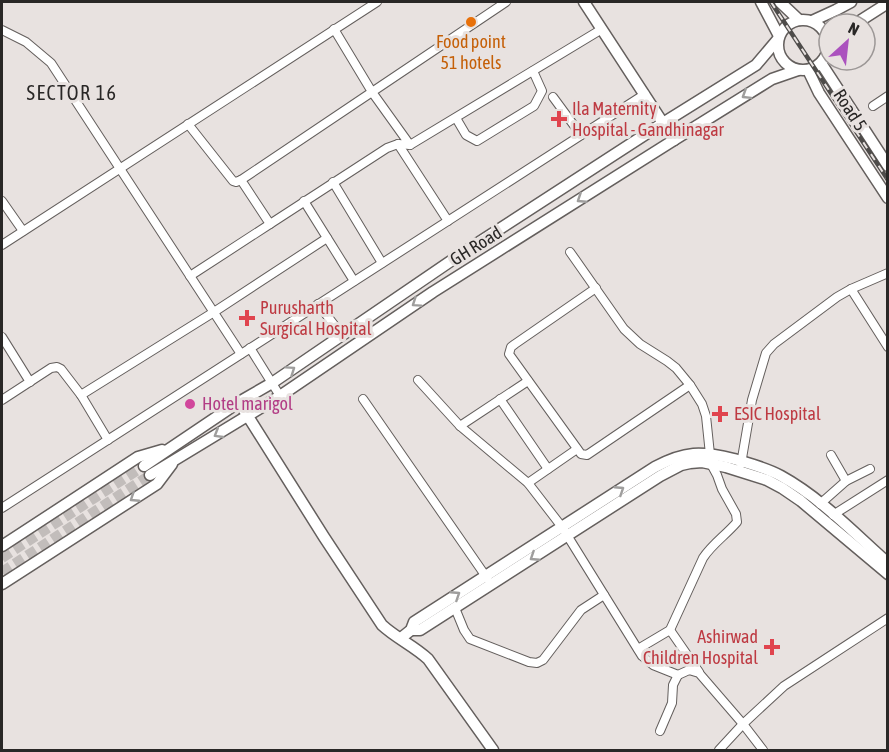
<svg xmlns="http://www.w3.org/2000/svg" width="889" height="752" font-family="'Asap Condensed',sans-serif">
	<rect width="100%" height="100%" fill="#e8e2e0"/>
	<g fill="none" stroke-linecap="round" stroke-linejoin="round">
		<!-- secondary-tunnel -->
		<g stroke="#c2bdbb" stroke-width="10" stroke-dasharray="10 5" stroke-linecap="butt">
			<polyline points="2,558 144,466"/>
			<polyline points="2,572 150,475"/>
		</g>
		<defs>
			<g id="street">
				<polyline points="2,30 26,42 51,63 241,354"/>
				<polyline points="553,97 581,135"/>
				<polyline points="873,106 888,96"/>
				<polyline points="456,118 466,135 477,141 534,106 542,91 533,71"/>
				<polyline points="188,124 233,181 236,182 241,180"/>
				<polyline points="398,144 448,221"/>
				<polyline points="410,145 602,29"/>
				<polyline points="333,182 382,263"/>
				<polyline points="2,201 23,231"/>
				<polyline points="304,201 354,281"/>
				<polyline points="270,224 387,148 398,144 410,145 372,92 506,2"/>
				<polyline points="2,245 377,2"/>
				<path d="M570,252L624,329L640,344L667,361L676,368L690,385L702,404L706,416L711,464L717,475L722,489L736,514L737,522C726,535 712,544 703,558L670,630L638,649"/>
				<polyline points="190,276 270,224 241,180 372,92 334,29"/>
				<polyline points="596,288 515,344 511,347 509,354 581,454 587,455 690,385"/>
				<polyline points="851,289 888,347"/>
				<polyline points="318,304 342,335"/>
				<polyline points="2,337 30,382"/>
				<polyline points="250,348 280,396"/>
				<polyline points="418,380 460,426 528,483 562,527 642,656 653,665 678,675 689,670 699,673 743,724 763,750"/>
				<polyline points="81,395 214,312 327,238"/>
				<polyline points="363,399 487,578"/>
				<polyline points="500,399 548,469"/>
				<polyline points="2,400 51,368 57,367 61,369 81,395 108,440"/>
				<polyline points="460,426 528,381"/>
				<polyline points="831,455 846,481"/>
				<polyline points="741,464 752,400 766,353 774,344 837,297 851,289 888,273"/>
				<polyline points="528,483 577,449"/>
				<polyline points="820,504 846,481 870,469"/>
				<polyline points="2,508 645,94"/>
				<polyline points="833,515 888,480"/>
				<polyline points="455,608 464,630 470,639 529,662 537,663 543,660 581,610 604,595"/>
				<polyline points="670,630 699,672"/>
				<polyline points="660,731 672,703 673,685 678,675"/>
				<polyline points="719,750 743,724 784,686 888,618"/>
			</g>
			<g id="secondary">
				<polyline points="584,2 674,140"/>
				<polyline points="761,2 779,36"/>
				<polyline points="780,2 799,20"/>
				<circle cx="803" cy="45" r="25"/>
				<polyline points="812,21 836,10 851,2"/>
				<polyline points="855,24 888,3"/>
				<polyline points="821,63 888,166"/>
				<polyline points="808,70 819,93 888,198"/>
				<path d="M244,410L324,537L382,625C396,638 414,646 428,659L493,750"/>
				<polyline points="144,466 239,402 272,383 464,252 663,123 756,65 778,39"/>
				<polyline points="150,475 280,396 433,292 674,140 772,79 798,70"/>
				<polyline points="2,546 138,457 162,450"/>
				<polyline points="2,584 157,484 172,464"/>
				<polyline points="411,630 420,630 660,476 681,465 690,463 702,462 726,467 767,480 782,488 801,501 888,574"/>
				<path d="M401,638L411,630L414,622L655,467C685,451 701,451 734,459C750,464 767,468 781,476C821,498 854,533 888,563"/>
			</g>
		</defs>
		<!-- street casing -->
		<use href="#street" stroke="#645f5d" stroke-width="10"/>
		<!-- secondary casing -->
		<use href="#secondary" stroke="#645f5d" stroke-width="13"/>
		<!-- street -->
		<use href="#street" stroke="#fff" stroke-width="8"/>
		<!-- secondary -->
		<use href="#secondary" stroke="#fff" stroke-width="10"/>
		<defs>
			<polyline id="rail" points="771,2 888,180"/>
		</defs>
		<!-- rail casing -->
		<use href="#rail" stroke="#4e4c4a" stroke-width="4.5"/>
		<!-- rail -->
		<use href="#rail" stroke="#e8e2e0" stroke-width="2" stroke-dasharray="7" stroke-linecap="butt"/>
	</g>
	<!-- one-way arrows -->
	<defs><path id="oneway-chevron" d="M-2-3.5L2.5 0L-2 3.5" fill="none" stroke-width="1.6" stroke-linecap="round" stroke-linejoin="round" transform="scale(1.5)"/></defs>
	<g stroke="#9f9e9d">
		<use href="#oneway-chevron" transform="translate(746 95) rotate(148)"/>
		<use href="#oneway-chevron" transform="translate(581 199) rotate(147)"/>
		<use href="#oneway-chevron" transform="translate(416 303) rotate(146)"/>
		<use href="#oneway-chevron" transform="translate(291 370) rotate(-34)"/>
		<use href="#oneway-chevron" transform="translate(218 434) rotate(149)"/>
		<use href="#oneway-chevron" transform="translate(620 490) rotate(-33)"/>
		<use href="#oneway-chevron" transform="translate(134 498) rotate(147)"/>
		<use href="#oneway-chevron" transform="translate(534 557) rotate(147)"/>
		<use href="#oneway-chevron" transform="translate(456 595) rotate(-33)"/>
	</g>
	<!-- markers -->
	<circle fill="#e8710a" stroke="#e8e2e0" stroke-width="2" cx="471" cy="22" r="6"/>
	<g fill="#e0444e" stroke="#e8e2e0" stroke-width="2">
		<path d="M556 110h6v6h6v6h-6v6h-6v-6h-6v-6h6z"/>
		<path d="M244 309h6v6h6v6h-6v6h-6v-6h-6v-6h6z"/>
		<path d="M717 405h6v6h6v6h-6v6h-6v-6h-6v-6h6z"/>
		<path d="M769 638h6v6h6v6h-6v6h-6v-6h-6v-6h6z"/>
	</g>
	<circle fill="#d1479c" stroke="#e8e2e0" stroke-width="2" cx="190" cy="404" r="6"/>
	<g text-anchor="middle" stroke-width="6" stroke-linejoin="round" paint-order="stroke">
		<!-- food labels -->
		<g font-size="18" fill="#c56008" stroke="#e8e2e0">
			<text x="471" y="48">Food point<tspan x="471" dy="21">51 hotels</tspan></text>
		</g>
		<!-- health labels -->
		<g font-size="18" fill="#be3a42" stroke="#e8e2e0" text-anchor="start">
			<text x="572" y="115">Ila Maternity<tspan x="572" dy="21">Hospital - Gandhinagar</tspan></text>
			<text x="260" y="314">Purusharth<tspan x="260" dy="21">Surgical Hospital</tspan></text>
			<text x="734" y="420">ESIC Hospital</text>
			<text x="758" y="643" text-anchor="end">Ashirwad<tspan x="758" dy="21">Children Hospital</tspan></text>
		</g>
		<!-- street labels -->
		<g font-size="18" fill="#292726" stroke="#e8e2e0">
			<text transform="translate(850 110) rotate(57)" y="6">Road 5</text>
			<text transform="translate(476 246) rotate(-32)" y="6">GH Road</text>
		</g>
		<!-- hotel labels -->
		<g font-size="18" fill="#b23c85" stroke="#e8e2e0" text-anchor="start">
			<text x="202" y="410">Hotel marigol</text>
		</g>
		<!-- neighbourhood labels -->
		<g font-size="20" letter-spacing="1.5" fill="#292726" stroke="#e8e2e0">
			<text x="72" y="100">SECTOR 16</text>
		</g>
	</g>
	<!-- border -->
	<rect width="889" height="752" fill="none" stroke="#292726" stroke-width="6"/>
	<!-- north arrow -->
	<g transform="translate(847 42) rotate(27)"><circle r="28" fill="#e8e2e0" stroke="#9c9796" stroke-width="1.5"/>
	<path d="M0-4.5L10 22L0 15L-10 22Z" fill="#ab52be"/>
	<text y="-9" font-size="16" font-weight="bold" text-anchor="middle" fill="#292726">N</text>
	</g>
</svg>
